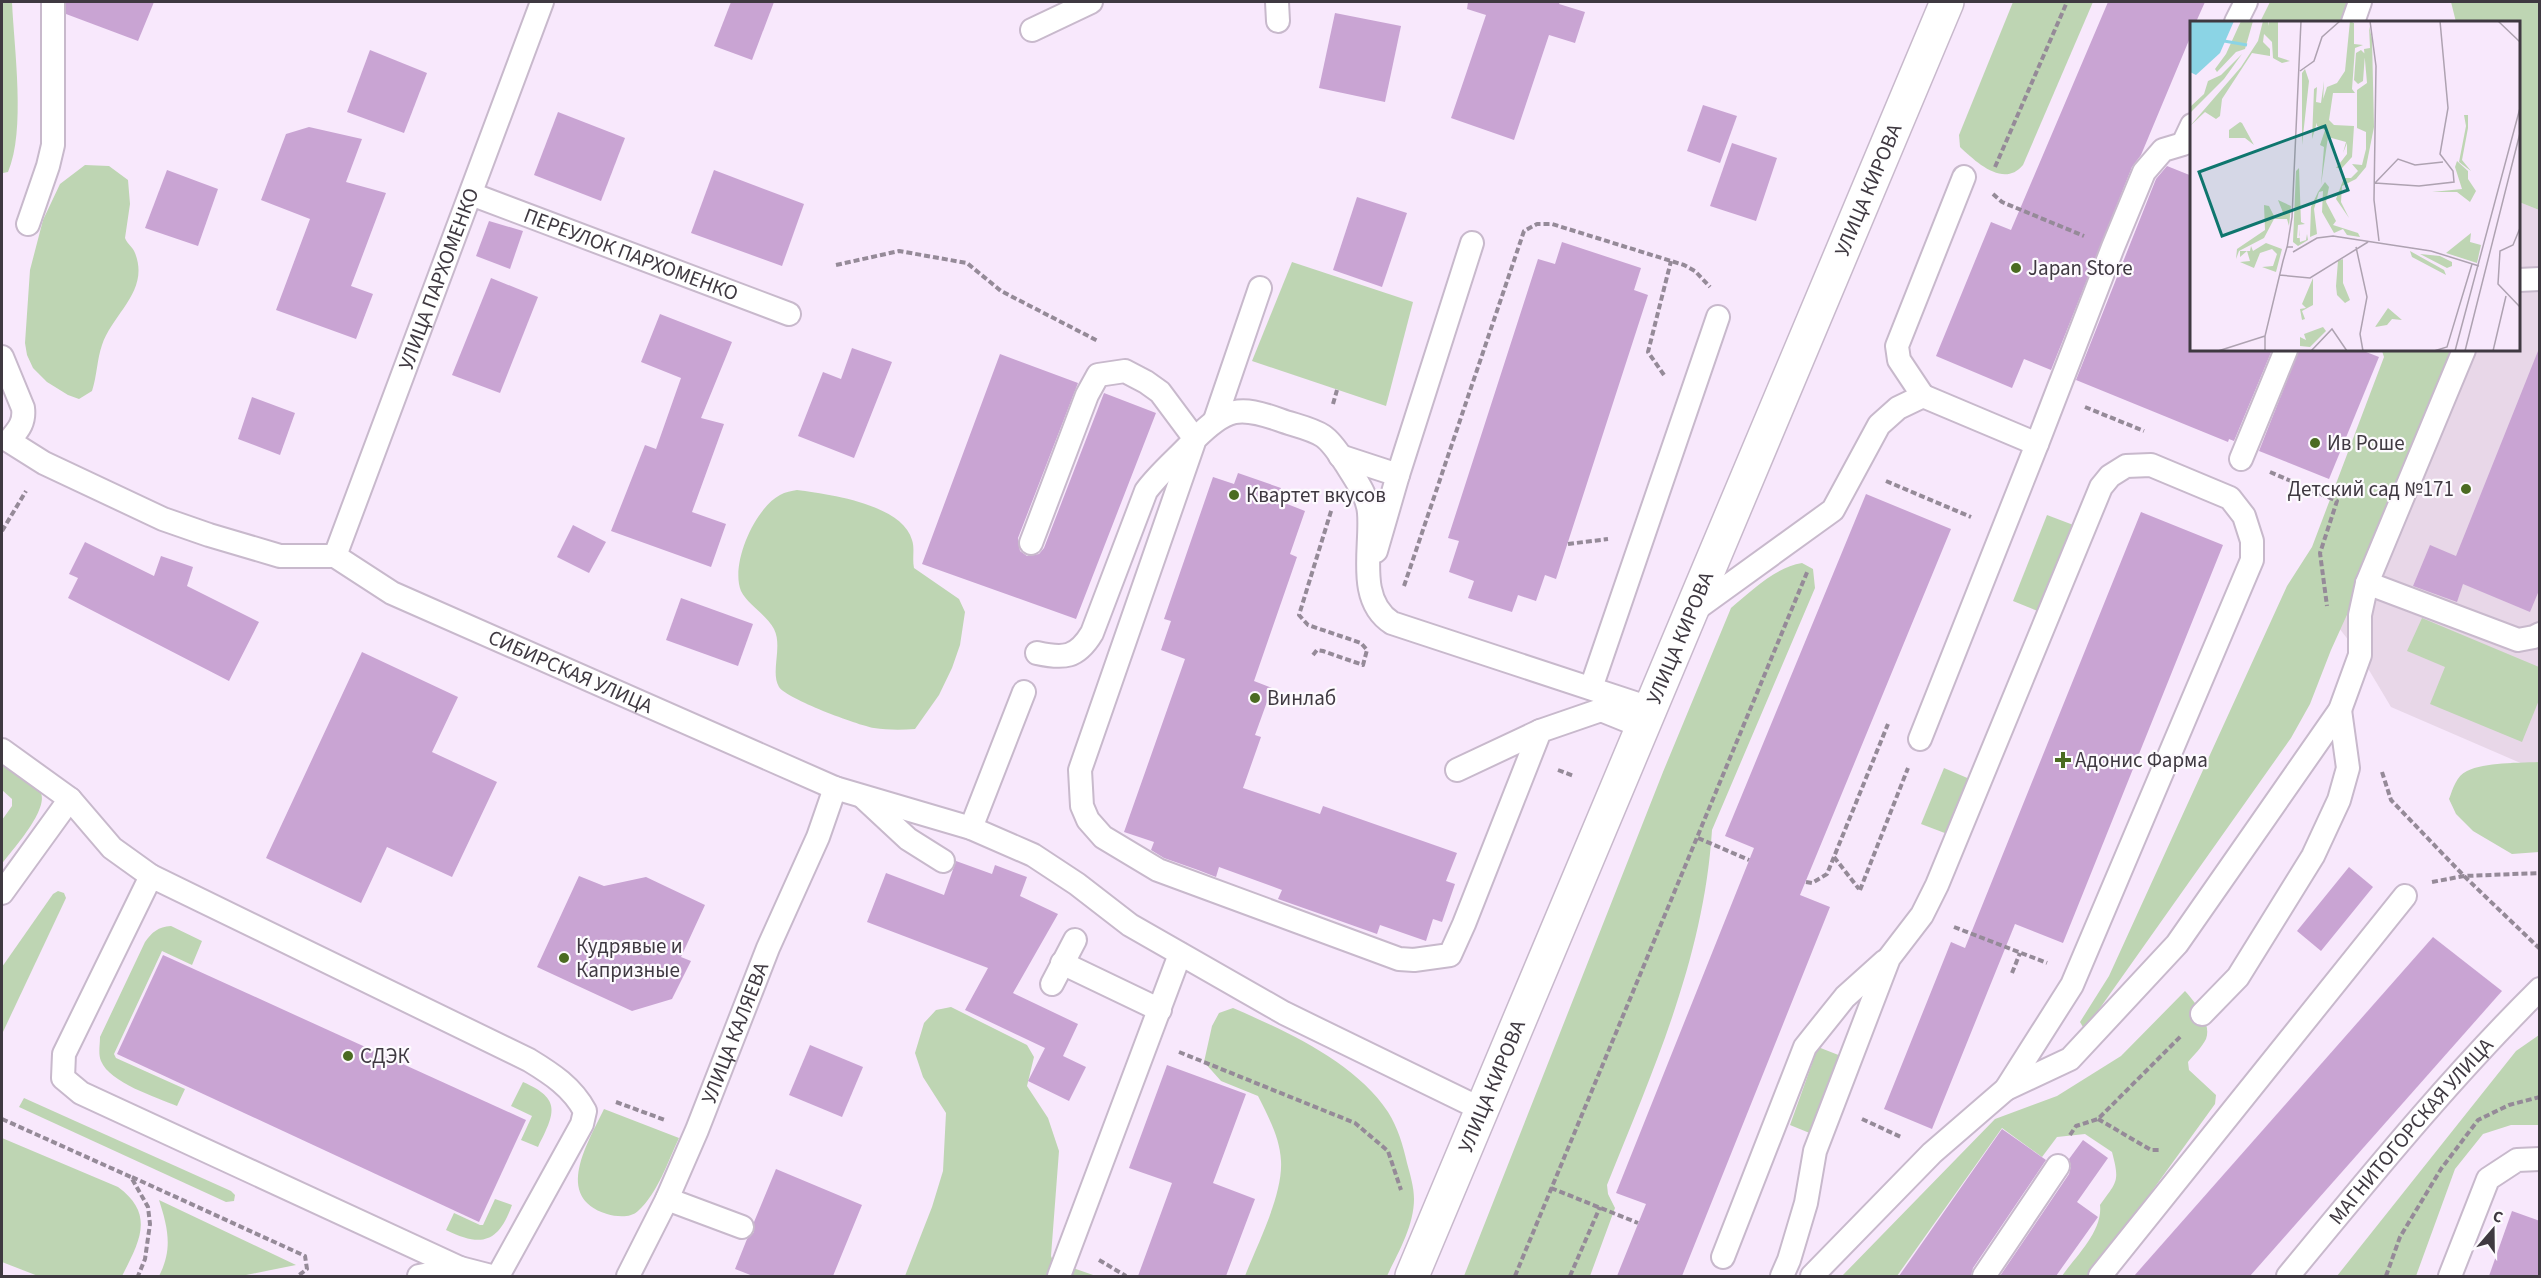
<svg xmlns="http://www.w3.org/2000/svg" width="2541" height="1278" font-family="'Source Sans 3',sans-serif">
	<rect width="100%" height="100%" fill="#f8e8fc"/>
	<!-- education -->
	<polygon fill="#e8d7e8" points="2519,202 2539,210 2539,771 2391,707 2360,655 2339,628 2448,350 2518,350"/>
	<!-- green -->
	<g fill="#bed5b3">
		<path d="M2,2H12C14,48 26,131 8,172L3,173Z"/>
		<path d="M2013,2H2093L2023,165C2004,188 1977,163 1960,147L1959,135Z"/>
		<polygon points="2270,2 2352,2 2344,22 2260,22"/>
		<polygon points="2451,2 2539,2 2539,210 2519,202 2518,22 2456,22"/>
		<path d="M85,165L109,166L128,180L130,204L125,238C127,244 133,247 135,253C150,291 113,313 102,345C97,359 97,376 92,391L79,399L68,395L47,382L33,368L27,355L25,343L30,270L43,220L60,184Z"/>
		<polygon points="1292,262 1413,302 1386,406 1252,361"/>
		<polygon points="2378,350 2458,350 2385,531 2331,650 2310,704 2291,738 2088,1025 2083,1027 2080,1022 2109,976 2287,586 2312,547 2384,357 2382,351"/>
		<path d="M797,490C828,494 902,504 912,540C915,548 912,559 914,568L959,599L965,612L960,645L952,668L939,695L915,729C901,730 887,730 874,728C857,725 787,699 779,687C770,672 783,647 774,629C766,614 748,605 741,591C730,564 755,508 780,495C785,492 792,491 797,490Z"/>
		<polygon points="2047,515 2076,526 2040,612 2013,601"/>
		<path d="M1802,563L1813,569L1815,588L1712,830C1704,957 1654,1068 1607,1185L1608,1194L1615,1208L1590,1276H1464L1663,772L1731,608C1751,591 1776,567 1802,563Z"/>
		<polygon points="2422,618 2539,667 2539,700 2522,742 2430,704 2445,667 2407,651"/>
		<path d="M2,762C11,769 34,782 40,791C51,808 12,850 2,864V820L12,806V799L2,790Z"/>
		<path d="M2539,762V852L2512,854L2473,831L2456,814L2449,799C2453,789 2456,776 2467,771C2485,762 2519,763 2539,762Z"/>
		<polygon points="1944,768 1972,780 1950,835 1921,824"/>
		<polygon points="58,891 64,893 66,898 2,1034 2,967 53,894"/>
		<path d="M171,926L202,941L192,965L162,951L114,1054L116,1058L185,1089L177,1106C156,1097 110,1083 101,1061C98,1054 100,1045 100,1037L145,942C152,932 158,927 171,926Z"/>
		<path d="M2185,991C2195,1002 2212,1023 2206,1039C2202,1047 2194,1055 2188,1062L2189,1070L2216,1095L2215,1104L2097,1267L2093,1276H2062C2076,1256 2103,1231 2100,1205C2117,1181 2120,1182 2112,1152L2085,1134L2057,1137L2042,1157L2002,1128L1897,1276H1842L1995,1119L2057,1096L2121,1056Z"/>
		<polygon points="951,1007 1027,1045 1034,1057 1027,1086 1048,1118 1059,1151 1051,1256 1053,1261 1096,1276 905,1276 932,1207 943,1171 946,1113 923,1077 915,1053 924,1023 936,1010"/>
		<path d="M1233,1008C1286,1031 1355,1062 1388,1112C1398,1128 1403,1145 1407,1163C1410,1174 1414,1187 1414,1199C1414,1226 1398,1253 1387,1276H1245C1257,1245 1283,1195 1281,1161C1280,1138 1268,1116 1258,1096L1221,1081L1204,1062L1212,1026L1219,1013Z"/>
		<polygon points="2539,1035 2539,1125 2511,1125 2483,1134 2455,1169 2416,1276 2337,1276 2516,1051"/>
		<polygon points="1818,1047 1841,1056 1812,1134 1790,1125"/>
		<path d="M523,1082C562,1099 555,1113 538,1147L521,1140L532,1116L511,1106Z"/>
		<polygon points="24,1098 231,1191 235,1195 234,1201 226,1202 19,1107"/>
		<path d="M604,1109L679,1138C668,1161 658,1193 638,1211C631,1218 617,1217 607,1214C553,1197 588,1143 604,1109Z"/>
		<path d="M2,1138L118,1187C155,1214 140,1241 122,1276H38L2,1262Z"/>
		<path d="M495,1199L512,1205C498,1244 481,1247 446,1230L454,1213L480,1225H483Z"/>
		<path d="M159,1200L296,1265L241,1276H159C173,1249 168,1228 159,1200Z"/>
	</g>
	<!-- building -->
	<g fill="#c9a4d3">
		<polygon points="66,2 154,2 138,41 66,14"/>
		<polygon points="731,2 774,2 752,60 714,46"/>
		<polygon points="1468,2 1560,2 1559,4 1585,12 1575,43 1549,35 1514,140 1451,118 1486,15 1467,9"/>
		<polygon points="2108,2 2205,2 2196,22 2192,22 2192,33 2141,155 2132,167 2051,370 2024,359 2012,388 1936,356 1991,222 2011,230"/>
		<polygon points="1335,13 1401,26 1385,102 1319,88"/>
		<polygon points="370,50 427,73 404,133 347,112"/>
		<polygon points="1703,105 1737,116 1720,163 1687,151"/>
		<polygon points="558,112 625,138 601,201 534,175"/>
		<polygon points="309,127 362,139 346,182 386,193 351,286 373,294 356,339 276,310 310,219 261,200 286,134"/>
		<polygon points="1732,143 1777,158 1756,221 1710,206"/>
		<polygon points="2167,166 2192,176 2192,350 2272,350 2234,441 2229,439 2228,442 2076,380 2156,179"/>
		<polygon points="167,170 218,189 198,246 145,228"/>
		<polygon points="714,170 804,204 782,266 691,233"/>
		<polygon points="1357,197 1407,213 1382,287 1333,270"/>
		<polygon points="489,221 523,231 510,269 476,256"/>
		<polygon points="1562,242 1641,268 1634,290 1648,295 1556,579 1545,575 1536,601 1518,595 1512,612 1468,598 1474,581 1449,572 1459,541 1448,538 1538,259 1555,264"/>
		<polygon points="491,278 538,297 500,393 452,375"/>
		<polygon points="660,314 732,342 701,418 724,424 692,512 726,524 711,567 611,531 645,445 656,449 681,378 641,362"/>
		<polygon points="852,348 892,362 854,458 798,436 823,372 841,379"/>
		<polygon points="2299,350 2361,350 2379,357 2329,479 2259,451"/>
		<polygon points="2538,351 2540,588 2530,612 2463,584 2457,602 2413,586 2430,545 2456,556"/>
		<polygon points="1000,354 1078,383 1018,538 1020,551 1027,556 1039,554 1044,548 1104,393 1156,413 1076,619 922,564"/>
		<polygon points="252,397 295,413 280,455 238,439"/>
		<polygon points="1238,473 1281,488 1277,500 1305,511 1290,554 1297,557 1254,681 1272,688 1255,735 1261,737 1243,788 1320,814 1323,806 1457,853 1446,881 1455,884 1442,922 1433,919 1426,941 1380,925 1377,934 1278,899 1282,890 1219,867 1216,877 1198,870 1164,858 1151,850 1154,842 1124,832 1185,659 1161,650 1171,621 1164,619 1213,477 1234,484"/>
		<polygon points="1866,494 1951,529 1800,895 1830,907 1682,1276 1617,1276 1646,1204 1616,1193 1754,848 1725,836"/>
		<polygon points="2141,512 2223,545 2063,943 2015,924 1932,1129 1884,1109 1951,942 1965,948"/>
		<polygon points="573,525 606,542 589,573 557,557"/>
		<polygon points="85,542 154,576 161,556 193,567 187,586 259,622 229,681 68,598 78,578 69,574"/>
		<polygon points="681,598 753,624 738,666 666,640"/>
		<polygon points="362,652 458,697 432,752 497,782 452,877 387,847 361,903 266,858"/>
		<polygon points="956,861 992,874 995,865 1027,877 1020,896 1058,914 1013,993 1078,1024 1063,1056 1086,1067 1069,1101 1028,1081 1045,1048 965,1010 988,968 867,922 886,873 944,895"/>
		<polygon points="2349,867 2373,887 2321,951 2297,931"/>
		<polygon points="579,876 604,886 646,877 705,905 681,957 691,961 672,999 632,1011 537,967"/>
		<polygon points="2433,937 2502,991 2250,1276 2134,1276"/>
		<polygon points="163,955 526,1120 479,1222 117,1054"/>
		<polygon points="810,1045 863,1067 842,1117 789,1095"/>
		<polygon points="1167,1065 1246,1094 1213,1183 1255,1199 1226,1276 1138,1276 1172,1183 1129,1168"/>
		<polygon points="2002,1129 2046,1160 1973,1268 1971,1276 1899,1276"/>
		<polygon points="2083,1140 2108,1158 2077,1202 2098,1217 2056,1276 2000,1276 2069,1174 2071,1166 2069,1159"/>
		<polygon points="776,1169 862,1205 833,1276 753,1276 735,1269 747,1239 754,1232 754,1222"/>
		<polygon points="2512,1211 2540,1221 2540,1276 2489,1276"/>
	</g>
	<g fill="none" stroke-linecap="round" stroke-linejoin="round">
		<defs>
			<g id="lane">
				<polyline points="1277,2 1278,21"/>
				<polyline points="2236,22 2246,2"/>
				<polyline points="2353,22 2360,2"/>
				<polyline points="1032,30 1091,2"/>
				<path id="s1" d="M471,194L789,314"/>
				<polyline points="28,224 48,166 53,145 53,2"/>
				<polyline points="2518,280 2540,279"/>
				<path id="s2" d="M2,357L23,408C25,423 18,430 9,441L44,463L163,519L209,535L280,556H335L392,593L835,788L971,828L1033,855L1077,884L1130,925L1284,1013L1481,1109"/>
				<polyline points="1923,396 1899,360 1897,346 1964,177"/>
				<polyline points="1215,420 1260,288"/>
				<polyline points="1340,456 1398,475"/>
				<polyline points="2241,459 2286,350"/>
				<path d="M1031,543L1087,395L1098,375L1125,371L1146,382L1160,392L1195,439C1179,457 1160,472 1146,491L1092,633C1077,658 1064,659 1037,653"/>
				<polyline points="1376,551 1398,475 1472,243"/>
				<path id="s3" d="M335,556L542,2"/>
				<polyline points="2367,583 2518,640 2534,637 2540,634"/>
				<polyline points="1692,612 1833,510 1879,425 1898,408 1923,396 2037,444 2113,247 2144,172 2163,150 2183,144 2192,125"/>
				<polyline points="1591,688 1718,317"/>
				<path d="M1643,727L1601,710L1540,731L1464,924L1450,955L1414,960L1399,959L1158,870L1103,837L1088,820L1082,806L1080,770L1195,439C1226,408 1239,405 1280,420C1293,425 1311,428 1323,436C1332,442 1340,455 1346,464C1354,477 1368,496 1369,513C1372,548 1356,600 1392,623L1650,708"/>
				<polyline points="1920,739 2037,444"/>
				<polyline points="2,750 70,799 112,848 151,876"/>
				<polyline points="1457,770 1540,731"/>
				<polyline points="865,799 908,839 943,861"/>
				<polyline points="971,828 1024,692"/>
				<polyline points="2,893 70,799"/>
				<polyline points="1062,963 1160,1010"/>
				<polyline points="1052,984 1075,940"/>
				<polyline points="2202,1014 2238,977 2313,856 2339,800 2348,768 2340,710"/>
				<polyline points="2006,1089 2070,1059 2177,944 2340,710 2360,655 2360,615 2367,583 2464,350"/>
				<polyline points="667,1199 742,1227"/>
				<polyline points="1723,1257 1805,1047 1845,997 1885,961"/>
				<path d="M460,1268L81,1093L63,1078L64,1054L151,876L529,1060C552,1074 572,1087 585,1111L582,1124L498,1276"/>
				<polyline points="419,1276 460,1268 491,1276"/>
				<path id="s4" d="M628,1276L667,1199L697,1130L768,948L818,837L835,788"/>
				<polyline points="1059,1276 1180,954"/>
				<polyline points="1782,1276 1789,1260 1806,1203 1815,1151 1889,958 1922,915 1937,885 2101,487 2110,476 2126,466 2151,465 2230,498 2244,516 2252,541 2252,560 2072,985 2006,1089 1932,1153 1812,1276"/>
				<polyline points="1984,1276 2058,1166"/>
				<polyline points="2100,1276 2405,896"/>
				<path id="s5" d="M2288,1276C2369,1178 2449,1079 2540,989"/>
				<polyline points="2450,1276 2488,1179 2517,1160 2540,1159"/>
			</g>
			<g id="secondary">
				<path id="s6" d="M1412,1276L1947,2"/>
			</g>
		</defs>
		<!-- lane casing -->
		<use href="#lane" stroke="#c8b9cc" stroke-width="26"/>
		<!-- secondary casing -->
		<use href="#secondary" stroke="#c8b9cc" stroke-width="36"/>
		<!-- path -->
		<g stroke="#958a98" stroke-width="4" stroke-dasharray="6 3" stroke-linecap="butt">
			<polyline points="1995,167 2067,2"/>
			<polyline points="1993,194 2002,202 2084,236"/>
			<polyline points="836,265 899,251 967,263 1001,291 1098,341"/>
			<polyline points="1664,375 1648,352 1671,261"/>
			<polyline points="1333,404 1337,390"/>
			<polyline points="2085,407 2144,431"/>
			<polyline points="2270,472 2337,501 2320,553 2327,606"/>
			<polyline points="1886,481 1971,517"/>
			<polyline points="2,531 26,491"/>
			<polyline points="1568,544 1608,539"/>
			<polyline points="1404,586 1524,231 1537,224 1552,224 1684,265 1695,271 1710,287"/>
			<polyline points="1313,655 1317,650 1323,651 1363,665 1367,650 1361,643 1308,625 1299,615 1332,508"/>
			<polyline points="1558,770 1574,776"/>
			<polyline points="2382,772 2391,800 2464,876 2540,949"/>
			<polyline points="1698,838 1749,860"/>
			<polyline points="1834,857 1859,889"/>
			<polyline points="1806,882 1812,883 1827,874 1888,724"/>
			<polyline points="2432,882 2464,876 2540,873"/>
			<polyline points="1860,890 1908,768"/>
			<polyline points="1954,927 2047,963"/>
			<polyline points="2012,973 2020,953"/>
			<polyline points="1179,1052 1355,1123 1388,1151 1401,1190"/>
			<polyline points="616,1102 665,1120"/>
			<polyline points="2,1119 131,1177 148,1207 150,1224 145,1259 138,1276"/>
			<polyline points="1862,1119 1901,1137"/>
			<polyline points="2098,1119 2151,1150 2159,1150"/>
			<polyline points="2070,1135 2076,1126 2098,1119 2181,1036"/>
			<polyline points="132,1177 305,1256 307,1269 298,1276"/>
			<polyline points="1551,1188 1638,1223"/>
			<polyline points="1099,1260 1126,1276"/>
			<polyline points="1515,1276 1808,570"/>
			<polyline points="1570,1276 1600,1207"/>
			<polyline points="2386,1276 2400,1237 2441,1169 2478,1120 2509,1105 2540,1097"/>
		</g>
		<!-- lane -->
		<use href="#lane" stroke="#fff" stroke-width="22"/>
		<!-- secondary -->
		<use href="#secondary" stroke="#fff" stroke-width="33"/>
	</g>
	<!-- markers -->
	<g fill="#4b6b22" stroke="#fdfafe" stroke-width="2">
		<circle cx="2016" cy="268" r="6"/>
		<circle cx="2315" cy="443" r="6"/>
		<circle cx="2466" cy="489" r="6"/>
		<circle cx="1234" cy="495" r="6"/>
		<circle cx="1255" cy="698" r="6"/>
		<path d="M2060 751h6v6h6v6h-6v6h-6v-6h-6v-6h6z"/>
		<circle cx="564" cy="958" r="6"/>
		<circle cx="348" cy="1056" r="6"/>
	</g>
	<g text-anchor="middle" stroke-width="4.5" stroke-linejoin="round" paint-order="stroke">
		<!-- street labels -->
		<g font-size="21" fill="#3f3941" stroke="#fdfafe">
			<text dy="7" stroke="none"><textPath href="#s6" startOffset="1178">УЛИЦА КИРОВА</textPath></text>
			<text dy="7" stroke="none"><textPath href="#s1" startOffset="171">ПЕРЕУЛОК ПАРХОМЕНКО</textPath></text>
			<text dy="7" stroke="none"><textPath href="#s3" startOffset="296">УЛИЦА ПАРХОМЕНКО</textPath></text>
			<text dy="7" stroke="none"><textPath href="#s6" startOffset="692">УЛИЦА КИРОВА</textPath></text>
			<text dy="7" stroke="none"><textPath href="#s2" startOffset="706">СИБИРСКАЯ УЛИЦА</textPath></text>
			<text dy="7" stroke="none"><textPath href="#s4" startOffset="266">УЛИЦА КАЛЯЕВА</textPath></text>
			<text dy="7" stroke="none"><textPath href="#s6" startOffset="206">УЛИЦА КИРОВА</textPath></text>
			<text dy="7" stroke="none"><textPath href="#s5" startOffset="190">МАГНИТОГОРСКАЯ УЛИЦА</textPath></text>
		</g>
		<!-- poi labels -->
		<g font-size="21" fill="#3f3941" stroke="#fdfafe" text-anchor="start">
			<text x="2028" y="275">Japan Store</text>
			<text x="2327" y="450">Ив Роше</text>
			<text x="2454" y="496" text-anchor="end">Детский сад №171</text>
			<text x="1246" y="502">Квартет вкусов</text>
			<text x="1267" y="705">Винлаб</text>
			<text x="2075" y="767">Адонис Фарма</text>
			<text x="576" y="953">Кудрявые и<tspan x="576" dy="24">Капризные</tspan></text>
			<text x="360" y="1063">СДЭК</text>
		</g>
	</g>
	<!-- overview -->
	<g transform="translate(2190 21)">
		<rect width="330" height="330" fill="#f8e8fc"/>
		<path d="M51,0H63L55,28L46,31L27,51L25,48L36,33ZM73,0H78L79,5V0H88V36L100,40L92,42L83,37L82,21L74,13L73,21L80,28V35L62,32L32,78L30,95L26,98L15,91L0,105L51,46L68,20ZM160,0L164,2V23L173,24L165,27L162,68L165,72H143L139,99L144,104L164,105L162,136L152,147H146L157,133V122L153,132L156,121L138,116L131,164L134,126L130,124L135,109L127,105V97L137,66L147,62L155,50ZM179,5L182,18L184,106L176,146L166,158L152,165L151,181L159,197L146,178L154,157H161L168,150L162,143L172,144L176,128V111L167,107V69L177,62L174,28L180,27ZM171,29L175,33L173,60L168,63L164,59L166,32ZM52,33L34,58L0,92V86L14,73L18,60L31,54ZM115,48L119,60L112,124V52ZM134,60L133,82L122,118L124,68L127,66L126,81L131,82ZM274,94H278V107L272,139L281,150L269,141L276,105ZM50,101L52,102L64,124L55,117H39V109ZM267,140L278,150V158L286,170L280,181L267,171H242L272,168L265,146ZM109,147L111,201L115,203L108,204L107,217H110L109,214V208L110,221L116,219L117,213L118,219L108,225L103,221L106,150ZM135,161L139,166L136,181L146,200L143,204L168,212L170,216L157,214L153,208L144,212L132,191L133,170L129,171L124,188L127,213L120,216L121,186L128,171ZM88,179L101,185L99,205L97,198H84L74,217L49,230L46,238L47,228L75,209L74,184L79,185L84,195L94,194ZM281,212L280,221L291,224L287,242L256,232ZM76,222L92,228L86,251L72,246L83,245L87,233L82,228L70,232L64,247L50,241L60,240L57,230L50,236V230H60L61,225L63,230ZM220,230L254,249L256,254L222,236ZM230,233L250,235L262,241V245L257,247ZM153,238V262L160,279L155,282L147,274L146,265L148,240ZM123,257V284L112,290L115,298L112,299L110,288L116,287L112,283ZM198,287L212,299L202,298L197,304L185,306ZM133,306L136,310L120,326L110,325V316L116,319L114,313Z" fill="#bed5b3"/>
		<path d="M0,0H44L30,32L6,54L0,51Z" fill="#8bd4e5"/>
		<path fill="none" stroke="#8bd4e5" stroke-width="3" d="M34,20L57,24"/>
		<path fill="none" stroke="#aea2b1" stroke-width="1.5" d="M180,0L186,45L184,179L189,220M308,0L330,21M110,50L124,40L132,16L150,0M185,162L229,165L264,161L263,150L250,133L258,87L250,0M185,162L208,138L225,144L253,141M330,178V207M330,207L323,224L310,230L308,263L330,286M166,226L177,276L170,313L173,330M97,227L102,196L111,0M103,231L127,217L143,215L241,230L289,245M89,254L120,257L178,221M28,330L75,315M75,330V315L93,240L97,226H103M121,330L142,308L157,330M244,330L257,326L282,243M265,330L330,87M275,330L330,112M303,330L316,275"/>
		<path fill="#0f766e" fill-opacity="0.15" stroke="#0f766e" stroke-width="3" d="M135,105L158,169L32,215L9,151Z"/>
		<rect width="330" height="330" fill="none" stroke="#3f3941" stroke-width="3"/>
	</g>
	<!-- border -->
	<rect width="2541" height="1278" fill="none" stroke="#3f3941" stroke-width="6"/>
	<!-- north arrow -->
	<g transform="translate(2493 1230) rotate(20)" stroke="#fdfafe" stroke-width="4.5" paint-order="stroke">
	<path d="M0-4.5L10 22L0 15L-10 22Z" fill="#3f3941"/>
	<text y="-9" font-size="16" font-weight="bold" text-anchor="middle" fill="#3f3941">С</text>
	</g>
</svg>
